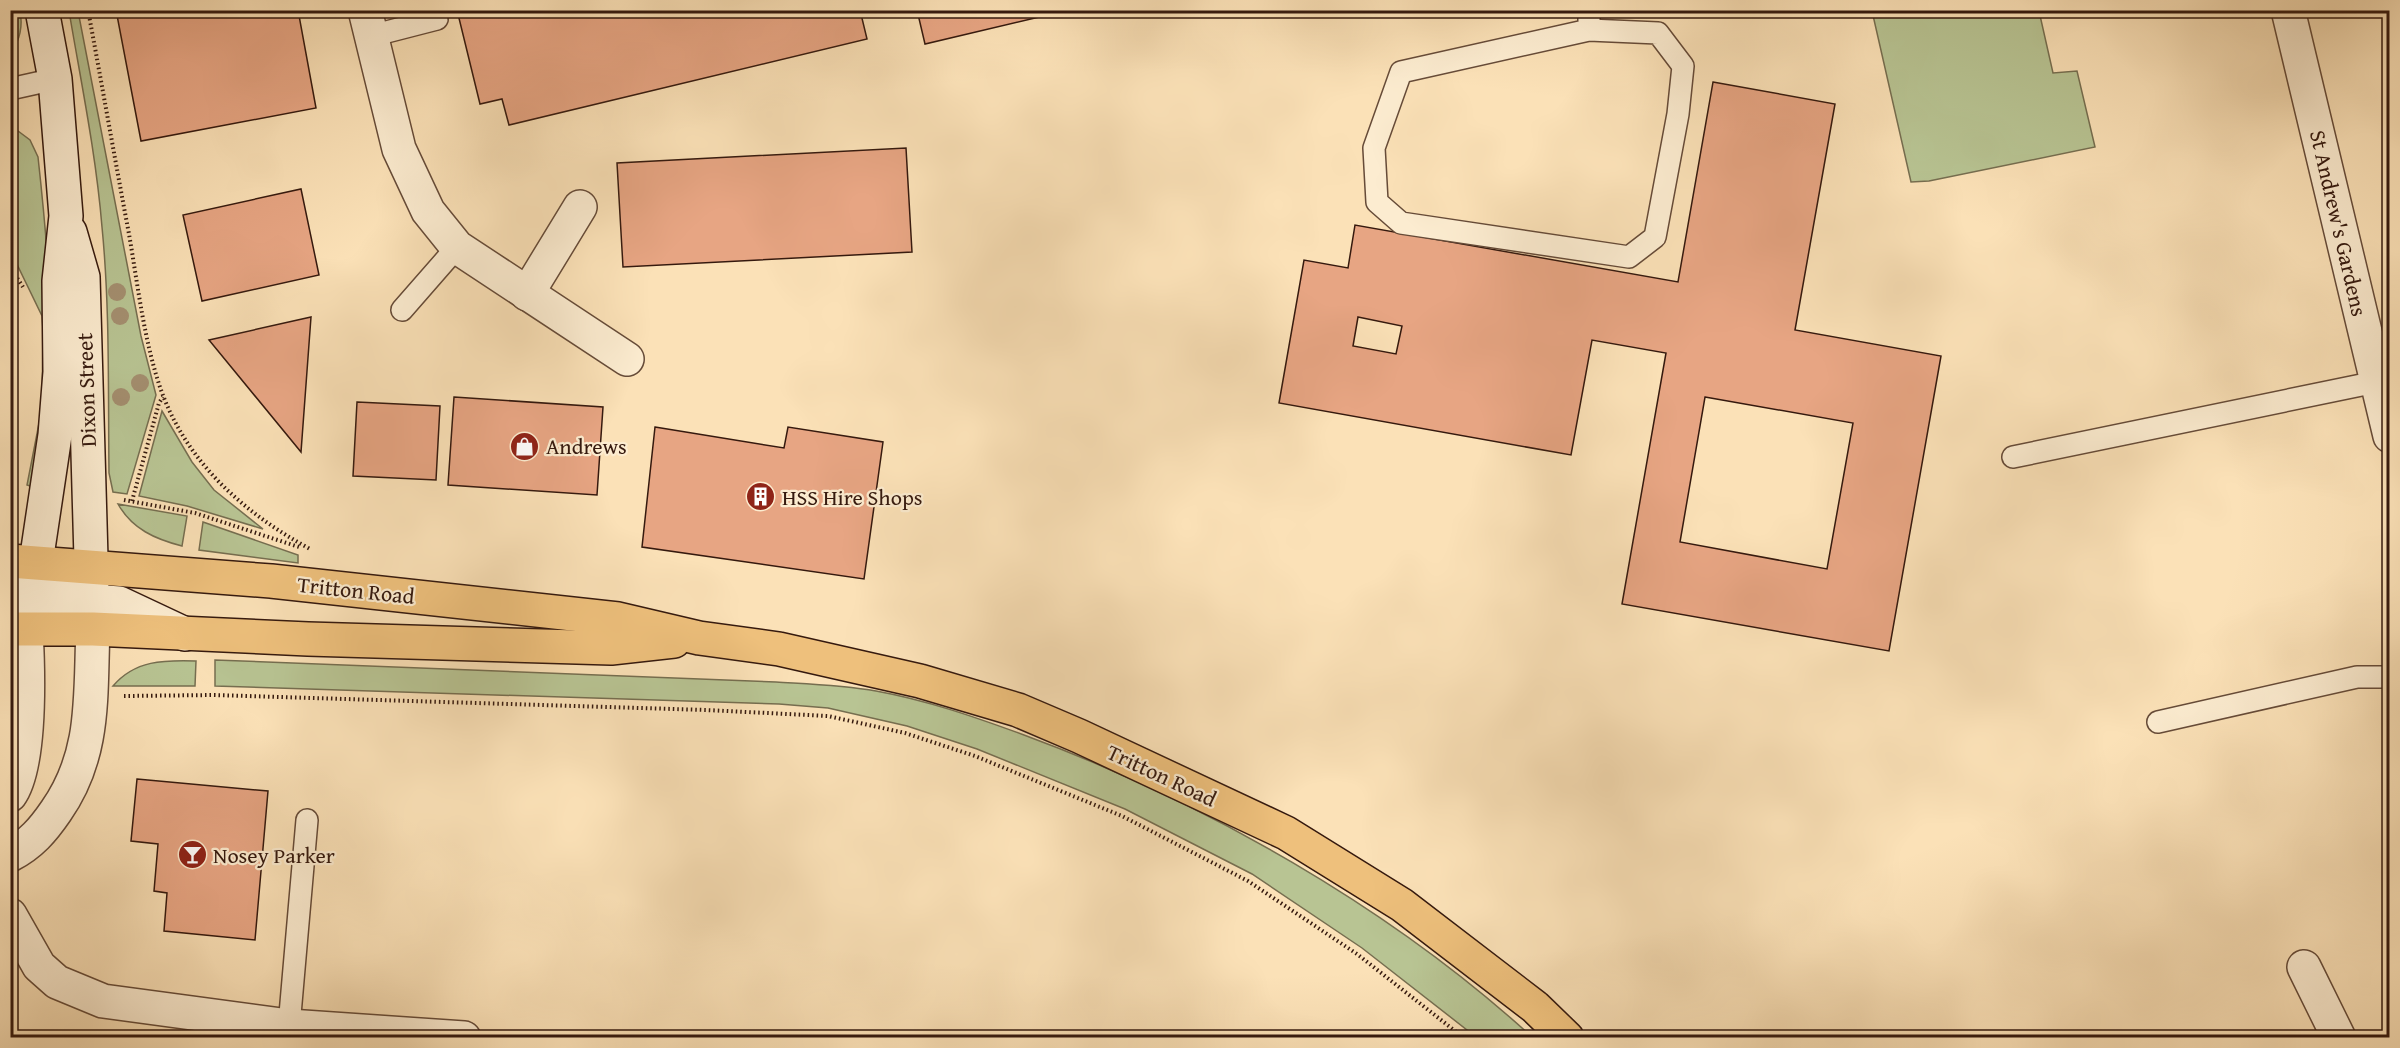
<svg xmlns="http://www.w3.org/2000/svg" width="2400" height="1048" font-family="'Gentium Book Plus',serif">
	<rect width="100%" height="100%" fill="#fbe1b7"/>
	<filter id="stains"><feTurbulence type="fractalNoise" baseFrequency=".00333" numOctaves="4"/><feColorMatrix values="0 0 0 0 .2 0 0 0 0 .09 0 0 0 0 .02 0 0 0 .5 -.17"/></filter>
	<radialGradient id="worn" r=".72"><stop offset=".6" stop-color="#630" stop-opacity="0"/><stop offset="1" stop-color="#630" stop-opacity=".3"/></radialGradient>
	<!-- green -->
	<g fill="#b8c493" stroke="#766e50" stroke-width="1.5">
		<path d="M11,10L20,11C23,26 20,40 11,53Z"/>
		<path d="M69,11H78L141,336L156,395L127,494L113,492L109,473C108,391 110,308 102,227C96,154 81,82 69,11Z"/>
		<polygon points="1872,11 2039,11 2053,73 2077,71 2095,147 1929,181 1911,182"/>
		<path d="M10,125L30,140L38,157C50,266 61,380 33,487L27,485L42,408L43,330L42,316L11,252Z"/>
		<polygon points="162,411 192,462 214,490 263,529 187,506 139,496"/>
		<path d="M118,504L187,516L182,546C155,539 132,529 118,504Z"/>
		<polygon points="203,522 298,555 298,563 199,550"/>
		<path d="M215,660L776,682C809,684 843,685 876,691C926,700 975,717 1024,735C1203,801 1391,908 1532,1037H1476L1362,948L1252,874L1125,809L977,749L907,726L828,708L779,704L215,686Z"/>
		<path d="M196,661L195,686H113C135,660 164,660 196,661Z"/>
	</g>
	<!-- building -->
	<g fill="#e7a583" stroke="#35190e" stroke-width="1.5" fill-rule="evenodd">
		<polygon points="116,10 298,10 316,108 141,141"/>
		<polygon points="457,10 860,10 867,39 509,125 502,99 480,104"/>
		<polygon points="917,10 1069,10 925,44"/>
		<path d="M1713,82L1835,104L1795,330L1941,356L1889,651L1622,604L1666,353L1592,340L1571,455L1279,403L1304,260L1348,268L1355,225L1678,282ZM1358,317L1402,326L1396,354L1353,346ZM1705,397L1853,423L1827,569L1680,542Z"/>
		<polygon points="906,148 912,252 623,267 617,163"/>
		<polygon points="301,189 319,275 202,301 183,215"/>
		<polygon points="311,317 301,452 209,340"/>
		<polygon points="454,397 603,407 597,495 448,485"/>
		<polygon points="357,402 440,406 436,480 353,476"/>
		<polygon points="655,427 784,448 788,427 883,442 864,579 642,547"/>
		<polygon points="137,779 268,791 255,940 164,931 167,893 154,891 158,844 131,841"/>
	</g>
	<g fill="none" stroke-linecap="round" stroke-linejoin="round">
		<defs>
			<g id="lane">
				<polyline points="1589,10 1589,30 1401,72 1374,148 1377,202 1401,223 1629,257 1655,237 1678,114 1683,66 1658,33 1589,30"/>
				<polyline points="371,36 437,19"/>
				<polyline points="10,89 55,79"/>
				<polyline points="402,310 457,247"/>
				<polyline points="2013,457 2376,382"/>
				<polyline points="2158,722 2357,677 2390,677"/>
				<polyline points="289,1026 307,820"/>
			</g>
			<g id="street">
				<polyline points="365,10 399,149 428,211 457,247 627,359"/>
				<polyline points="2288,10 2390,436"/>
				<polyline points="527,294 580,207"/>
				<path d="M10,795C32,765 28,667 26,629"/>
				<path d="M10,855C31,844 43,830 56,811C96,754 90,696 93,629L54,604L31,596"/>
				<polyline points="10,915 39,966 57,982 103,1001 289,1026 464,1038"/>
				<polyline points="2304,967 2339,1038"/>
			</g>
			<g id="secondary">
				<polyline points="70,232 83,277 93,629"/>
				<polyline points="35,562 63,589 92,601 119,603 185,634"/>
				<polyline points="26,629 55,435 60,372 59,281 66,216 55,79 42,10"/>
			</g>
			<g id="primary">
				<polyline points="10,561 271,581 618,619 699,638 779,649 920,681 1018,710 1079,736 1286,833 1402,905 1535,1007 1567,1038"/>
				<polyline points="10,629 93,629 308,639 611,648 674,641"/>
			</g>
		</defs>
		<!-- lane casing -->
		<use href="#lane" stroke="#664b38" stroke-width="24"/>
		<!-- street casing -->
		<use href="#street" stroke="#664b38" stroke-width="36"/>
		<!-- secondary casing -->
		<use href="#secondary" stroke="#35190e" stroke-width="36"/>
		<!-- primary casing -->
		<use href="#primary" stroke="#35190e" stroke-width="36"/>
		<!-- path -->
		<g stroke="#35190e" stroke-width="4" stroke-dasharray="1.5 3" stroke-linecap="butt">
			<path d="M88,10C102,85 115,160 129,234C138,286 144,341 161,390C187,463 244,513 310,549"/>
			<polyline points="10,267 23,287"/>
			<polyline points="124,500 195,513 299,547"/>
			<polyline points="132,501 159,403 163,397"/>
			<polyline points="124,696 214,695 706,710 828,716 905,733 975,756 1122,816 1248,881 1357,954 1464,1038"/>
		</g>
		<!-- lane -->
		<use href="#lane" stroke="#fcecd0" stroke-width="21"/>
		<!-- street -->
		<use href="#street" stroke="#fcecd0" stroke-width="33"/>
		<!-- secondary -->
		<use href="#secondary" stroke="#fcecd0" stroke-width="33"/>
		<!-- primary -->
		<use href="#primary" stroke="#eec07c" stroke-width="33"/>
	</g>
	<!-- trees -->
	<g fill="#a48f70">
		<circle cx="117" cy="292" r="9"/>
		<circle cx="120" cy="316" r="9"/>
		<circle cx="140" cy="383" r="9"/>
		<circle cx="121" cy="397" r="9"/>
	</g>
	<!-- icons -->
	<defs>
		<symbol id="shop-disc" viewBox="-11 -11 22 22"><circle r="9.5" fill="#8f2418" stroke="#fcecd0"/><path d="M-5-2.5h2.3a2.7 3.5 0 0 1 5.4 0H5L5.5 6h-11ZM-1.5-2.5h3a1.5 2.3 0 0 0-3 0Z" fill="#fff"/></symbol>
		<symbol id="building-disc" viewBox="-11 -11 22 22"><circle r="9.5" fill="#8f2418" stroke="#fcecd0"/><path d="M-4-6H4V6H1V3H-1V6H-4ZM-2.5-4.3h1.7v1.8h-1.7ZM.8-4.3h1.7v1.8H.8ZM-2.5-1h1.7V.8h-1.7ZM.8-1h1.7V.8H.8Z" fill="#fff"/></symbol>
		<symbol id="bar-disc" viewBox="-11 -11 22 22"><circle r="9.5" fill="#8f2418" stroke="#fcecd0"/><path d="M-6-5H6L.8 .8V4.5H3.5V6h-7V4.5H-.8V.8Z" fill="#fff"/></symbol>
	</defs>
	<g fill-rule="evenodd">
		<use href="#shop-disc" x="508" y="430" width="33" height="33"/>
		<use href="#building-disc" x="744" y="480" width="33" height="33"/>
		<use href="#bar-disc" x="176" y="838" width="33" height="33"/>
	</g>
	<g text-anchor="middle" stroke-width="4.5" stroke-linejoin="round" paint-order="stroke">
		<!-- street labels -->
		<g font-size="22" fill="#35190e" stroke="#fcecd0">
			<text transform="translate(2339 223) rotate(77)" y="8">St Andrew's Gardens</text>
			<text transform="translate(86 390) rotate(-92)" y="8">Dixon Street</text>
			<text transform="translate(356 590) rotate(6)" y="8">Tritton Road</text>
			<text transform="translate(1162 775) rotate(25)" y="8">Tritton Road</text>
		</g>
		<!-- poi labels -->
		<g font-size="22" fill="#35190e" stroke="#fcecd0" text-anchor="start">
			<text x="546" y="454">Andrews</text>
			<text x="782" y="505">HSS Hire Shops</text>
			<text x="213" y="863">Nosey Parker</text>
		</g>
	</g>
	<!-- margin -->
	<rect width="2400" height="1048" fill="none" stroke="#fbe1b7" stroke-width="36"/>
	<rect x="12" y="12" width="2376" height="1024" fill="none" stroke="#35190e" stroke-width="3"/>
	<rect x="18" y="18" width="2364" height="1012" fill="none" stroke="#35190e" stroke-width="1.5"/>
	<rect width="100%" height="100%" filter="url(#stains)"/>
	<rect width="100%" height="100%" fill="url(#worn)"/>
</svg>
